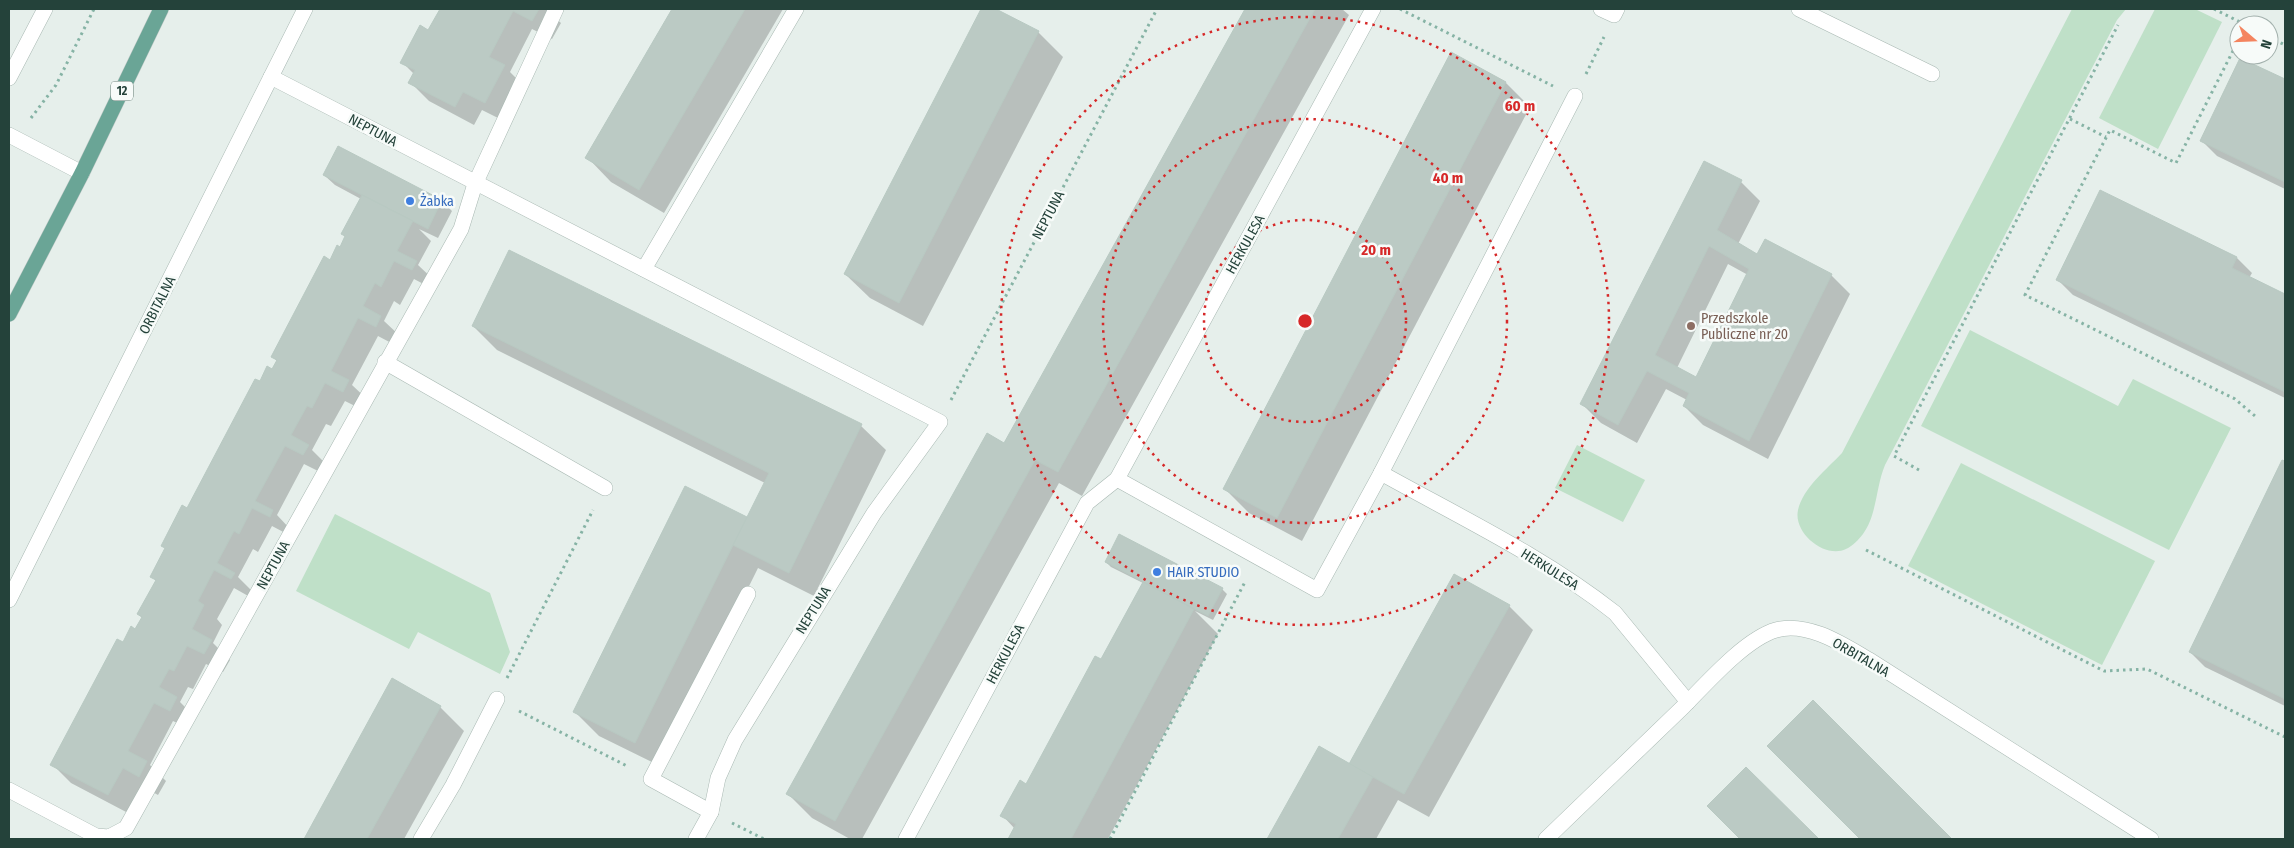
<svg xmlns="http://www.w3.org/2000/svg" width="2294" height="848" font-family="'Fira Sans Condensed',sans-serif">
	<rect width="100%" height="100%" fill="#e6efeb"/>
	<!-- green -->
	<g fill="#bfe0c8">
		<path d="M2072,9H2126L2117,20L1885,465C1876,486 1877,515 1863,534C1859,539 1853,546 1846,549C1825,559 1793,533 1798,510C1803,488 1827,469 1842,453Z"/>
		<polygon points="2155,9 2195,9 2222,22 2158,149 2099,118"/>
		<polygon points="1970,330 2118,406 2133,379 2231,428 2169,550 1921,426"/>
		<polygon points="1577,445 1645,480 1623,522 1555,488"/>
		<polygon points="1961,463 2155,561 2102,665 1908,566"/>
		<polygon points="335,514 490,593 510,652 500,674 418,632 409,649 296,591"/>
	</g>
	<!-- shadow -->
	<g fill="#0003" fill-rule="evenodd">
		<polygon points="441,9 546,9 561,23 552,39 532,29 510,72 523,85 504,121 482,110 474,125 429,101 410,82 414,74 402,62 429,32"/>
		<polygon points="673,9 783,9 664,213 611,182 587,157"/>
		<polygon points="982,9 993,9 1038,32 1063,57 923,326 870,298 845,274"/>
		<polygon points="1246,9 1342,9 1349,15 1082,496 1059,483 862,839 850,839 812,818 788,794 1005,444"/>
		<polygon points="1451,53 1506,83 1530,107 1302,541 1249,513 1225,489"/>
		<polygon points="2241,59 2285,81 2285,189 2217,156 2201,140"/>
		<polygon points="338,148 442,201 452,211 438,238 419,229 431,241 418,265 435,281 431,288 414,279 400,305 394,301 384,321 400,336 395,345 378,336 352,385 368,400 363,410 345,401 331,426 326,424 312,450 327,465 322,473 304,464 277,515 291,530 289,535 272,526 258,552 253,549 238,577 253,592 250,597 234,588 217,619 222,625 213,643 230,660 223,672 206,664 193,689 188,687 180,702 195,717 189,729 173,721 150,765 166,781 158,795 142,786 128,813 71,783 52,764 123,643 136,630 142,618 139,614 156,581 152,576 188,509 260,383 272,370 277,361 272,356 346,238 343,234 361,199 335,185 324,175"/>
		<path d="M1705,163L1741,182L1760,201L1738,244L1757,255L1831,275L1850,294L1768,459L1703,425L1684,406L1687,400L1666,389L1637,443L1601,423L1582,404ZM1728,264L1748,275L1696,379L1677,368Z"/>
		<polygon points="510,251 861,426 886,450 814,596 758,568 660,766 599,736 575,712 748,519 765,483 497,350 473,326"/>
		<polygon points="2237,258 2252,273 2249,278 2285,295 2285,398 2073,295 2058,280"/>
		<polygon points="2282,461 2285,463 2285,706 2205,667 2190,652"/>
		<polygon points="1120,536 1222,589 1227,594 1213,620 1195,611 1218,634 1108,839 1010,839 1015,829 1002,815 1026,786 1101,661 1143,583 1111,567 1106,562"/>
		<polygon points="1509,606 1533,630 1429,817 1398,800 1376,839 1268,839 1319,748 1350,765"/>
		<polygon points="392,680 440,707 464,731 404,839 305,839"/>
		<polygon points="1813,702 1950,839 1862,839 1769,746"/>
		<polygon points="1746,768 1817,839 1742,839 1708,806"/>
	</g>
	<!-- building -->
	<g fill="#bbcac4" stroke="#b8c9c2" fill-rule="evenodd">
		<polygon points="440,9 539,9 532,21 513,11 489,57 505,65 485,103 463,92 455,107 408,83 415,70 400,63 420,25 428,30"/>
		<polygon points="672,9 745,9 639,190 585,158"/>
		<polygon points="981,9 996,9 1039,31 899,303 844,274"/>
		<polygon points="1245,9 1315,9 1058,472 1035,460 835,821 786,794 987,433 1004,443"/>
		<polygon points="1451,52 1506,82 1277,518 1223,489"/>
		<polygon points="2240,58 2285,79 2285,182 2200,141"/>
		<polygon points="338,146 442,200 428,229 323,175"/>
		<path d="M1704,161L1742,180L1717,230L1757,254L1765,239L1832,274L1749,441L1683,406L1689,393L1647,371L1618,425L1580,404ZM1709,246L1749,269L1696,377L1655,355Z"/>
		<polygon points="2100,190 2237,257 2232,268 2285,294 2285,392 2056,280"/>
		<polygon points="362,195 413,221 397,251 417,261 412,270 394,261 381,287 375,283 363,306 381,316 376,327 358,318 331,371 349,380 343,392 325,383 312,408 307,406 291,435 309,445 303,455 285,446 255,501 273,510 270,517 252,508 239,534 234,531 217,563 235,573 231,579 214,570 198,601 204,605 192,629 212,640 204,654 187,646 174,671 169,669 159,687 177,697 170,711 154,703 128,751 147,761 139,777 123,768 108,795 50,765 117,639 123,642 131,626 135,629 142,617 137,614 156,580 150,577 165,548 161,546 182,505 187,508 255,379 260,381 267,366 272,369 277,360 271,357 324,256 330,260 337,245 340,247 345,236 341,234"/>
		<polygon points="509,250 862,424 789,573 733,545 769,473 472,326"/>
		<polygon points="2282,460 2285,461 2285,699 2189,652"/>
		<polygon points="685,486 747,517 635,743 573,712"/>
		<polygon points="1119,534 1223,588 1208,616 1105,562"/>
		<polygon points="1454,574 1510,605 1404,794 1349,764"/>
		<polygon points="1143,582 1194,609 1071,839 1008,839 1016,824 1000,816 1020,780 1026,784 1095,656 1101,659"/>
		<polygon points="392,678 441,706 367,839 304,839"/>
		<polygon points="1813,700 1952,839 1860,839 1767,746"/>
		<polygon points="1319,746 1373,777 1338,839 1267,839"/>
		<polygon points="1746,767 1819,839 1740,839 1707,806"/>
	</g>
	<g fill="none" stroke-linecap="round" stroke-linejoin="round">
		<defs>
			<g id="service">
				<polyline points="1601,9 1614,15 1617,9"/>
				<polyline points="1799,9 1932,74"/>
				<polyline points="9,78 45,9"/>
				<polyline points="9,135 82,173"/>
				<polyline points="385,362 605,488"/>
				<polyline points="711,812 651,779 748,594"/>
				<polyline points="421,839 453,785 497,699"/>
			</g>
			<g id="minor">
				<path d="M1373,9L1117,479L1317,590L1381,473C1460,517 1544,557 1615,613L1688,702"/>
				<polyline points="271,77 940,422 874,513 735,740 718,778 711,812 696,839"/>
				<polyline points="644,269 796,9"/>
				<polyline points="1381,473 1575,96"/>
				<polyline points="9,600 305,9"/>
				<polyline points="9,790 96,836 109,837 126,828 461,229 475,184 556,9"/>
				<polyline points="906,839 1087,503 1117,479"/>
				<path d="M1546,839C1592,795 1637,751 1683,707C1706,684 1745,639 1776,630C1809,621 1845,646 1871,661L2151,839"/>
			</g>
			<polyline id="primary" points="9,314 82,173 161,9"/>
		</defs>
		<!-- service casing -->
		<use href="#service" stroke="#a8b8b2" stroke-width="16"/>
		<!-- minor casing -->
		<use href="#minor" stroke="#a8b8b2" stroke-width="16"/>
		<!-- primary casing -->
		<use href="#primary" stroke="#c2cac8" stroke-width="16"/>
		<!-- path -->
		<g stroke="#86b3a5" stroke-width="3" stroke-dasharray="2.5 4" stroke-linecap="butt">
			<polyline points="1400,9 1553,86"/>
			<polyline points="2214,9 2246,25"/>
			<polyline points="2269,37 2285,45"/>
			<polyline points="2239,39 2176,163 2110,130 2025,295 2235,399 2255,416"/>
			<polyline points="1586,74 1604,37"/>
			<polyline points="31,118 56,85 94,9"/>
			<polyline points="2070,119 2106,137"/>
			<polyline points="951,400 1157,9"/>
			<polyline points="1919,470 1894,456 2118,25"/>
			<polyline points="1866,550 2104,671 2147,669 2285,737"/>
			<polyline points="507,678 593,510"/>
			<polyline points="519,711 629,767"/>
			<polyline points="732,823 764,839"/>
			<polyline points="1110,839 1246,580"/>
		</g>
		<!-- service -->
		<use href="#service" stroke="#fff" stroke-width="15"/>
		<!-- minor -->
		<use href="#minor" stroke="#fff" stroke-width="15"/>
		<!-- primary -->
		<use href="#primary" stroke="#6aa596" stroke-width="15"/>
	</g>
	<!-- distance rings -->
	<g fill="none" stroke="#d62828" stroke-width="2.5" stroke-dasharray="2.5 5">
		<circle cx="1305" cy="321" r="101"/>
		<circle cx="1305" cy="321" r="202"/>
		<circle cx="1305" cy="321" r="304"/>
	</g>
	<!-- markers -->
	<g fill="#3f7fe0" stroke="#f7fbf9" stroke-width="2">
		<circle cx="410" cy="201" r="5"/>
		<circle cx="1157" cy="572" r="5"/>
	</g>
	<circle fill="#8d6e63" stroke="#f7fbf9" stroke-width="2" cx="1691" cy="326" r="5"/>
	<g text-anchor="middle" stroke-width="5" stroke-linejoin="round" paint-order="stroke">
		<!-- shield labels -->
		<rect fill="#f7fbf9" stroke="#637a73" stroke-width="1" x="111" y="81.5" width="22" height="19" rx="4"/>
		<g font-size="12" font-weight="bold" fill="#24423a">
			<text x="122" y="95">12</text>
		</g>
		<!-- street labels -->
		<g font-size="14" fill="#24423a" stroke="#f7fbf9">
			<text transform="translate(373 130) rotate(28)" y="5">NEPTUNA</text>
			<text transform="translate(1048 215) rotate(-62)" y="5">NEPTUNA</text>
			<text transform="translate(1245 244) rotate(-61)" y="5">HERKULESA</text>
			<text transform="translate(157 305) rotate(-63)" y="5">ORBITALNA</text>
			<text transform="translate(273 565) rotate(-61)" y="5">NEPTUNA</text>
			<text transform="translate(1550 569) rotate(32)" y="5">HERKULESA</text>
			<text transform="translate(813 610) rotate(-58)" y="5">NEPTUNA</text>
			<text transform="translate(1005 654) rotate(-62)" y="5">HERKULESA</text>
			<text transform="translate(1861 657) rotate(30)" y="5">ORBITALNA</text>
		</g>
		<!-- shop labels -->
		<g font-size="14" fill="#366cbe" stroke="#f7fbf9" text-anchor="start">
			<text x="420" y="206">Żabka</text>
			<text x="1167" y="577">HAIR STUDIO</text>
		</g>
		<!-- education labels -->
		<g font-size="14" fill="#785e54" stroke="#f7fbf9" text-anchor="start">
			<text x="1701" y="323">Przedszkole<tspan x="1701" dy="16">Publiczne nr 20</tspan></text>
		</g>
	</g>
	<circle cx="1305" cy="321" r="8" fill="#d62828" stroke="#f7fbf9" stroke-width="2.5"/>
	<g font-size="15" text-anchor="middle" font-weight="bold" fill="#d62828" stroke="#f7fbf9" stroke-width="5" stroke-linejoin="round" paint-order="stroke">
		<text x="1520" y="111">60 m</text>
		<text x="1448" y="183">40 m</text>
		<text x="1376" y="255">20 m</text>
	</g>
	<!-- border -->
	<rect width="2294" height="848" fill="none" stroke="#24423a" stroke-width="20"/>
	<!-- north arrow -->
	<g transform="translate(2254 40) rotate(109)"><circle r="24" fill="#f7fbf9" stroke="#a3b1ad"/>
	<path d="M0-4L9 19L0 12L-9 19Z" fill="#f4845f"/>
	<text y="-8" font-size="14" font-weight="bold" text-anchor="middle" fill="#24423a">N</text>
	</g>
</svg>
